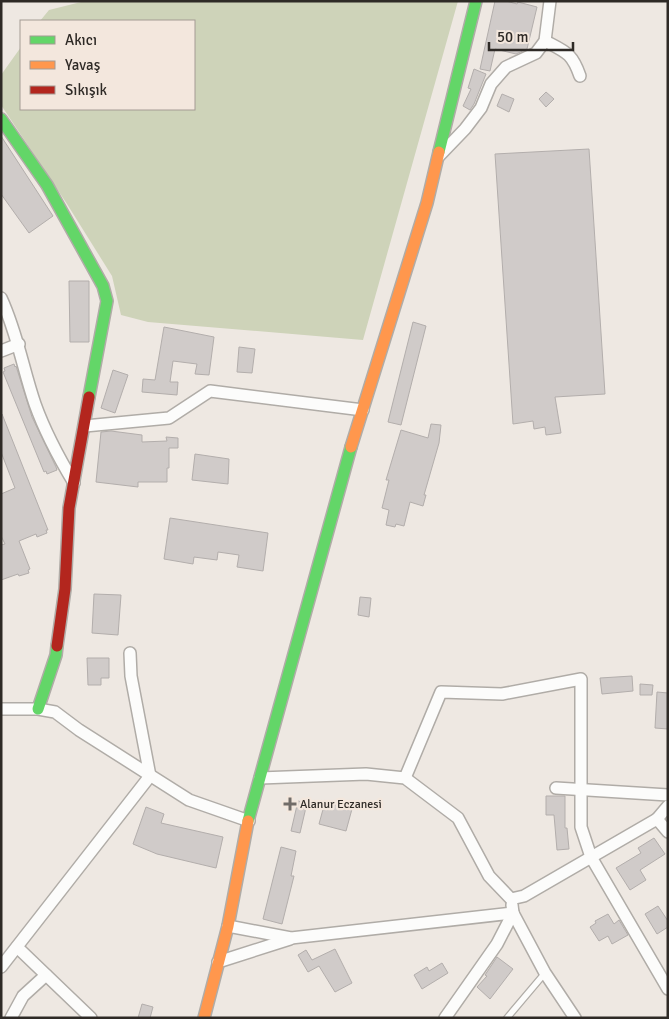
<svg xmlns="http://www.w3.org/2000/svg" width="669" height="1019" font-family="Signika,sans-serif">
	<rect width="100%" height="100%" fill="#eee8e2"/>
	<!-- green -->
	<polygon fill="#ced3b9" points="85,1 458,1 363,340 148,322 121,315 112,276 67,204 1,105 1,75 21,47 21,109 194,109 194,21 40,21 49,10"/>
	<!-- building -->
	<g fill="#d0cbc9" stroke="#b3aeac">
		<polygon points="495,1 506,1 517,4 518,2 537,7 527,49 516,54 495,49 490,71 480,69"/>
		<polygon points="474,69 486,74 474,104 470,110 463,106 471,89 468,88"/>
		<polygon points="546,92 554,99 546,107 539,99"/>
		<polygon points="502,94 514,99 509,112 497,106"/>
		<polygon points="1,136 53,216 29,233 1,194"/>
		<polygon points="589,149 605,394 555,397 561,433 546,435 545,427 534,429 533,421 513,424 495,154"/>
		<polygon points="69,281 89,281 89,342 70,342"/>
		<polygon points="413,322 426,326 401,425 388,422"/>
		<polygon points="164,327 214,337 209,375 195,374 197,364 173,361 170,382 178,382 177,395 142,392 143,379 155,380"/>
		<polygon points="239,347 255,349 252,373 237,372"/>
		<polygon points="14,364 15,367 16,366 32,417 56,467 57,470 47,474 46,471 44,472 3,372 5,371 4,368"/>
		<polygon points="113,370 128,375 115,413 101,408"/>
		<polygon points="2,414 48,530 46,530 47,533 37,537 36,534 19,541 30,569 28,570 29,573 19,576 18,574 1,580 1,545 5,544 1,536 1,494 15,488 1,452"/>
		<polygon points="431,424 441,425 439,443 424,495 426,495 423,506 410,502 404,526 396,524 395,527 386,525 389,510 382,508 389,480 386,480 401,430 428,438"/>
		<polygon points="111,431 142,435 142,442 167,441 166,437 178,438 178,448 169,448 169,468 167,468 167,482 138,482 138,487 96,482 101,432"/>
		<polygon points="195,454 229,459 228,484 192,480"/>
		<polygon points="170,518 268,533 263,571 237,567 239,555 218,552 217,560 194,557 193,564 164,559"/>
		<polygon points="94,594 121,595 118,635 92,633"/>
		<polygon points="360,597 371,598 369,617 358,615"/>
		<polygon points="87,658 109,658 109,678 101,678 101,685 88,685"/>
		<polygon points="632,676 633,691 602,694 600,678"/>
		<polygon points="640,684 653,685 652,695 640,695"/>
		<polygon points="657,692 668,693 668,729 655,728"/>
		<polygon points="546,796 565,796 565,828 567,828 569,849 557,850 554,815 546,815"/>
		<polygon points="298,801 307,803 300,833 291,831"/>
		<polygon points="325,802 352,809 346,831 319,824"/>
		<polygon points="146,807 164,814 161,823 223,837 216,868 157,854 133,844"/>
		<polygon points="654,838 665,854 640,870 646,880 630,890 616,868 641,853 638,848"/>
		<polygon points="281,847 296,851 291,876 294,876 282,924 263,919"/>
		<polygon points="658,906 668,921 668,927 657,934 645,914"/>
		<polygon points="608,914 614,924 619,920 628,935 612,944 608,936 599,941 590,927 596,923 595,921"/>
		<polygon points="335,949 352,983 335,992 319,966 308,972 298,955 306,950 312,960"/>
		<polygon points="497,957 513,969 490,999 477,987 487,976 485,975"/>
		<polygon points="442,963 448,973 422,989 414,975 427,967 429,971"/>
		<polygon points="142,1004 153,1007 150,1018 138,1018"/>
	</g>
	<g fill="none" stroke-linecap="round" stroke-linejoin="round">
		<defs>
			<polyline id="lane" points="507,1018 545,973"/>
			<g id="street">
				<path d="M545,41C566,52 572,53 580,76"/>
				<polyline points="439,156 465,129 481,108 491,84 506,67 536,53 545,41 550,1"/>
				<path d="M1,298C17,332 23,369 35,404C45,432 59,458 74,483"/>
				<polyline points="1,351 19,344"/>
				<polyline points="85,426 169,418 210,391 363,410"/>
				<polyline points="1,709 38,709 55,712 79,730 189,800 249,821"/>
				<polyline points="260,778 366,774 405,778 458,818 489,876 511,899 524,896 657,819 668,832"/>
				<polyline points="405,778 441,692 502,694 581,679 581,827 591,857 668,989"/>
				<polyline points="556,788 668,795"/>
				<polyline points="657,819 668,806"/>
				<polyline points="512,905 513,913 545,973 575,1018"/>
				<polyline points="228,926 291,938 513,913"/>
				<polyline points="17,947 91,1018"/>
				<polyline points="218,962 290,939"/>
				<polyline points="1,967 150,776 131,676 130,653"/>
				<polyline points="11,1018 23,996 46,975"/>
				<polyline points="445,1018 497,944 513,913"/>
			</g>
			<g id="fast">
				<polyline points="1,119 47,185 103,286 107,301 89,397"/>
				<polyline points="439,152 476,1"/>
				<polyline points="38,709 56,655 57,646"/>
				<polyline points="248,821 351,447"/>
			</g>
			<g id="slow">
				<polyline points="351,447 427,203 439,152"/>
				<polyline points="204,1018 228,926 248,821"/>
			</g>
			<polyline id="jam" points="57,646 65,589 69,508 89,397"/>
		</defs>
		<!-- lane casing -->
		<use href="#lane" stroke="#b0aca7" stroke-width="8"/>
		<!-- street casing -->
		<use href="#street" stroke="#b0aca7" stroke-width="14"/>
		<!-- fast casing -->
		<use href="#fast" stroke="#b0aca7" stroke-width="14"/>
		<!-- slow casing -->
		<use href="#slow" stroke="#b0aca7" stroke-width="14"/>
		<!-- jam casing -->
		<use href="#jam" stroke="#b0aca7" stroke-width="14"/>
		<!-- lane -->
		<use href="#lane" stroke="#fcfcfb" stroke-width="5.5"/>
		<!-- street -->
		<use href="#street" stroke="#fcfcfb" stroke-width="11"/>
		<!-- fast -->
		<use href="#fast" stroke="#63d668" stroke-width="11"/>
		<!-- slow -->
		<use href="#slow" stroke="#ff974d" stroke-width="11"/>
		<!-- jam -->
		<use href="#jam" stroke="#b3261e" stroke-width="11"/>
	</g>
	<!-- markers -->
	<path fill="#716c68" stroke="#f3e7dd" stroke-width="2" d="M287.5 796.5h5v5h5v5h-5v5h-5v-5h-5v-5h5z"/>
	<g text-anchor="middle" stroke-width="4.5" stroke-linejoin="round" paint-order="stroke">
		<!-- poi labels -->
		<g font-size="12" fill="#2e2a26" stroke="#f3e7dd" text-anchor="start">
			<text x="300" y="808">Alanur Eczanesi</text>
		</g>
	</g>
	<!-- border -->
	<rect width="669" height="1019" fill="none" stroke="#2e2a26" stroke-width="5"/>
	<!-- legend -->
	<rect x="20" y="20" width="175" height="90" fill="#f3e7dd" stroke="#a49b94"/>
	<rect x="30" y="36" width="25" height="8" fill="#63d668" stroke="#a49b94"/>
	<text x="65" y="45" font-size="15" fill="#2e2a26">Akıcı</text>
	<rect x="30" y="61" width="25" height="8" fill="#ff974d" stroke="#a49b94"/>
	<text x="65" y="70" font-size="15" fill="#2e2a26">Yavaş</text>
	<rect x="30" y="86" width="25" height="8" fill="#b3261e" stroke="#a49b94"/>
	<text x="65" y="95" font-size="15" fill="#2e2a26">Sıkışık</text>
	<!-- scale -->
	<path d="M489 42v8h84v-8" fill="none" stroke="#2e2a26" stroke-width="2.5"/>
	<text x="497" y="42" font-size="15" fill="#2e2a26" stroke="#f3e7dd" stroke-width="4" paint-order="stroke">50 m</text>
</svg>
